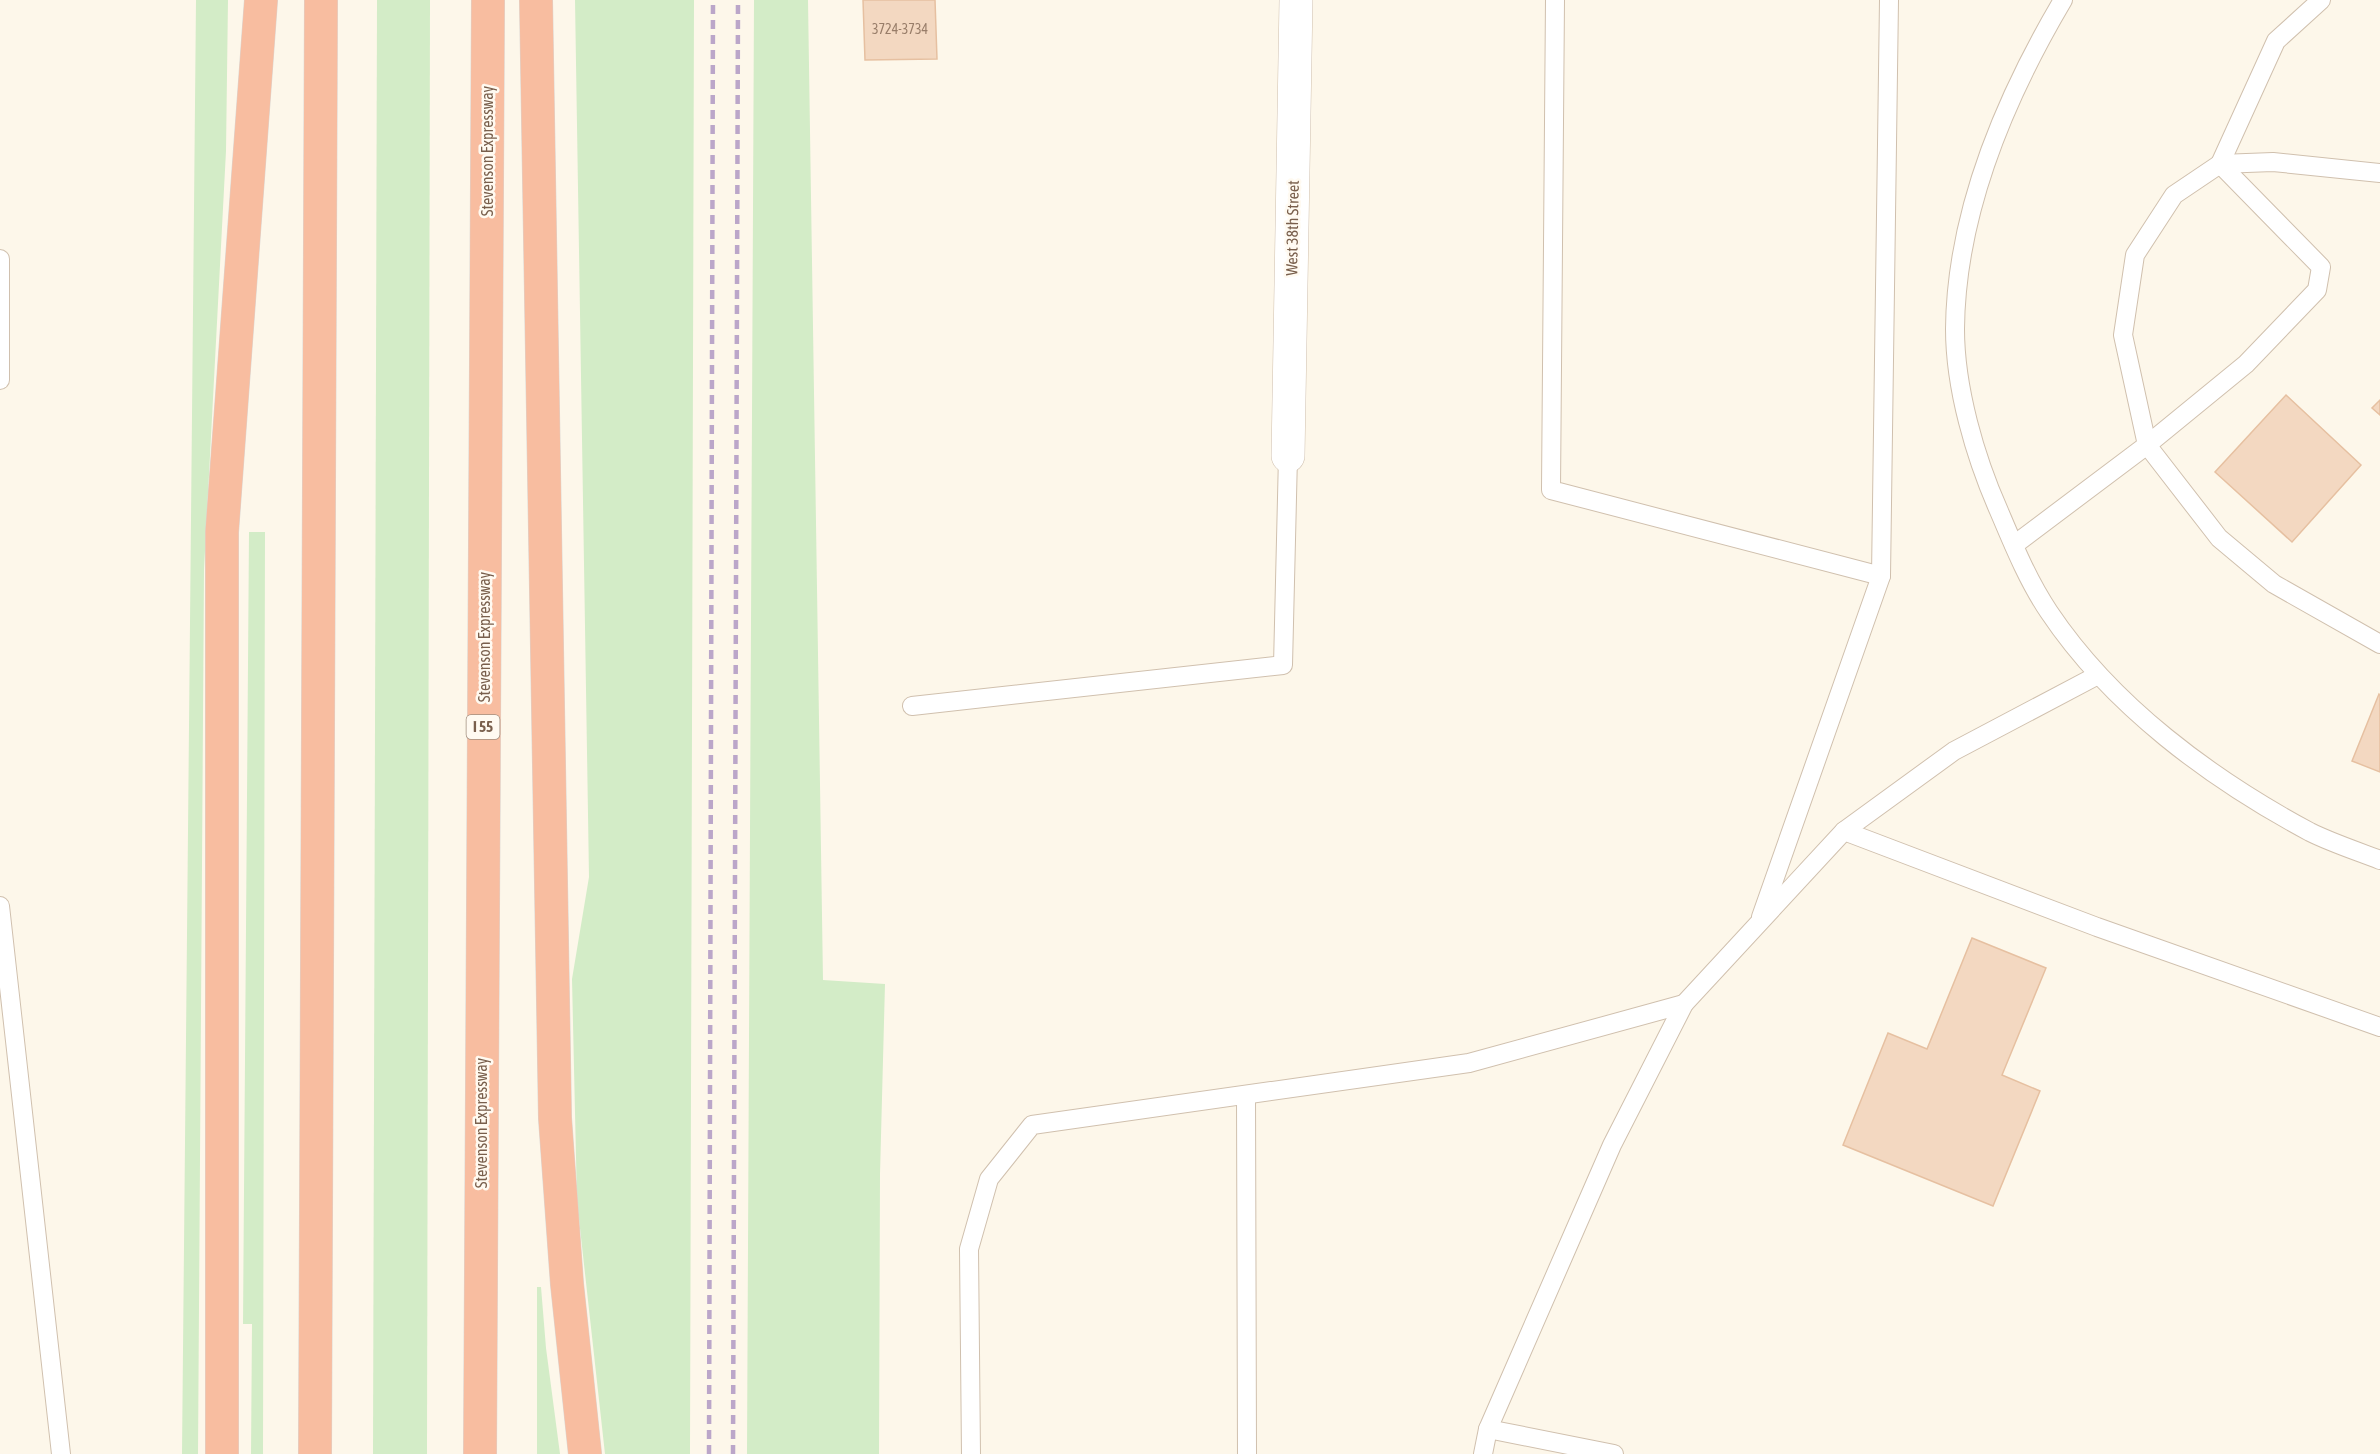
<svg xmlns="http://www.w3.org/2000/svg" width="2380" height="1454" font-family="'Asap Condensed',sans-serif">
	<rect width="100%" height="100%" fill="#fdf7ea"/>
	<!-- green -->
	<g fill="#d3ecc7">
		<polygon points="196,0 228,0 226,151 204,570 198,1454 182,1454"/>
		<polygon points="377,0 430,0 427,1454 373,1454"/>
		<polygon points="575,0 694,0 690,1454 605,1454 577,1201 572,979 589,877"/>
		<polygon points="754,0 808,0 823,980 885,984 880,1174 879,1454 747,1454"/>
		<polygon points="249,532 265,532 263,1454 251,1454 252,1324 243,1324"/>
		<polygon points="537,1287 541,1287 546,1348 560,1454 537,1454"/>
	</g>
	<!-- building -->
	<g fill="#f3d8c1" stroke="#e6c0a1" stroke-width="1.5">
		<polygon points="863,0 935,0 937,59 865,60"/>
		<polygon points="2286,395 2361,465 2292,542 2215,472"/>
		<polygon points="2380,400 2380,415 2372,408"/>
		<polygon points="2379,694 2380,695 2380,772 2352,761"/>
		<polygon points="1972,938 2046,968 2002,1075 2040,1091 1993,1206 1843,1145 1888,1033 1927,1049"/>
	</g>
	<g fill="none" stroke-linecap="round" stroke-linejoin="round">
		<defs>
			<g id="lane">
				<polyline points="1555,0 1551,490 1881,576"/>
				<path d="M2063,0C2005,98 1956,212 1955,329C1955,388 1975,457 1999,511C2013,544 2028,581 2049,612C2112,706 2211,779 2310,832C2332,843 2357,851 2380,860"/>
				<polyline points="2321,0 2276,41 2220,164 2321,267 2317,290 2246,364 2147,445 2219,538 2274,584 2380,644"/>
				<polyline points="0,259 0,380"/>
				<polyline points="2014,545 2147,445 2123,335 2135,255 2174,195 2220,164 2273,162 2380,173"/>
				<polyline points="912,706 1283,665 1288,456"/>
				<polyline points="1844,831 2097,927 2380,1027"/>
				<polyline points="0,906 61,1454"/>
				<polyline points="1761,917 1881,576 1889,0"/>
				<polyline points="1246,1095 1247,1454"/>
				<polyline points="1488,1429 1614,1454"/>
				<polyline points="971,1454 969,1249 989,1179 1032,1125 1469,1063 1684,1004"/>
				<polyline points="1483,1454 1488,1429 1612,1145 1684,1004 1844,831 1954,751 2098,675"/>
			</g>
			<polyline id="street" points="1288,456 1296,0"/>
			<g id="highway">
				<polyline points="536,0 555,1118 567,1284 585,1454"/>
				<polyline points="222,1454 222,532 261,0"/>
				<polyline points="315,1454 321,0"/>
				<polyline points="480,1454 488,0"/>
			</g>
		</defs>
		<!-- lane casing -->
		<use href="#lane" stroke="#d0c0ae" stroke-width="20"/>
		<!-- street casing -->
		<use href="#street" stroke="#d0c0ae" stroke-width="34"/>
		<!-- highway casing -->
		<use href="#highway" stroke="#dcd5d0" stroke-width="34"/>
		<!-- lane -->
		<use href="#lane" stroke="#fff" stroke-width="18"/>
		<!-- street -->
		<use href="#street" stroke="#fff" stroke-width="33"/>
		<!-- highway -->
		<use href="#highway" stroke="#f8bda0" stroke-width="33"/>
		<!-- rail -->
		<g stroke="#bba6c9" stroke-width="4.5" stroke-dasharray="9 6" stroke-linecap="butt">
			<polyline points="709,1454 713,0"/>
			<polyline points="733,1454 738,0"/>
		</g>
	</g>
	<g text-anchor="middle" stroke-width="5" stroke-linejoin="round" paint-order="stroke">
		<!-- number labels -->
		<g font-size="14" fill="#987d69">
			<text x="900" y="34">3724-3734</text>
		</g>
		<!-- shield labels -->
		<rect fill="#fffaf1" stroke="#a18e7e" stroke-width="1.5" x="466.5" y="715" width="33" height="24" rx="4.5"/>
		<g font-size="15" font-weight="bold" fill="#795f4c">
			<text x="483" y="732">I 55</text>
		</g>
		<!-- street labels -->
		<g font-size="16" fill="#795f4c" stroke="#fffaf1">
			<text transform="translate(487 151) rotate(-90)" y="6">Stevenson Expressway</text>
			<text transform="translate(1292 228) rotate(-89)" y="6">West 38th Street</text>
			<text transform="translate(484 637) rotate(-90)" y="6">Stevenson Expressway</text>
			<text transform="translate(481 1123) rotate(-90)" y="6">Stevenson Expressway</text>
		</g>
	</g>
</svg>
